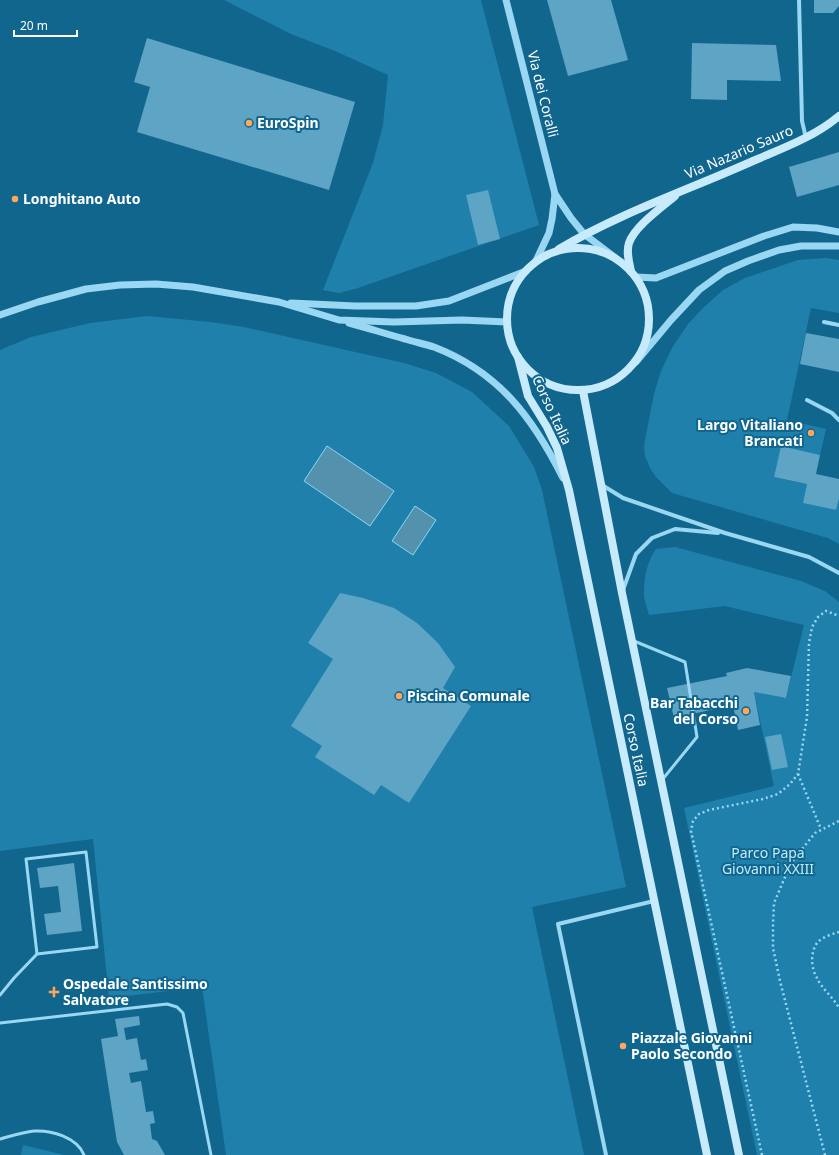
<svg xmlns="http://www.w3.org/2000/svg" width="839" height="1155" font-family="'Noto Sans',sans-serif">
	<rect width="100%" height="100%" fill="#11668e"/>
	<!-- green -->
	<g fill="#1f80ab">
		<polygon points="224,0 481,0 539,225 358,288 339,293 323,290 373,163 383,125 388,75 335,51 291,34"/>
		<polygon points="826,258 839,260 839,313 811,308 787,420 826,429 820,455 781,447 774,477 807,484 804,503 836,510 839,499 839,544 828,538 672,493 656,477 650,468 645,456 644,445 654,394 661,371 672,348 688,324 704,307 723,290 745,278 798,260"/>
		<polygon points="147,316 210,322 244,327 404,363 436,373 472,392 509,426 534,467 542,490 626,887 532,907 584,1155 226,1155 202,987 109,998 93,839 0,851 0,350 31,337 90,323"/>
		<path d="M675,547L801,581L825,591L839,602V1155H757L684,808L774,786L754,692L786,698L804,625L725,606L649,615C647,608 644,600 644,593C644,578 647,561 656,549Z"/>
		<polygon points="23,1145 64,1155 21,1155"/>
	</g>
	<!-- water -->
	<g fill="#5391ad" stroke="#8bd6f6">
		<polygon points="327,446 394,491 370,526 304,481"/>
		<polygon points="415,506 436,520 413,555 392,541"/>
	</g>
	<!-- building -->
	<g fill="#5da4c5">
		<polygon points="547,0 611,0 628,60 568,76"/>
		<polygon points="814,0 839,0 839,6 833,13 814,13"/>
		<polygon points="147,38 355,102 329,190 137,132 150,87 134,82"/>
		<polygon points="692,43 776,45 781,81 727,80 727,100 691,99"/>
		<polygon points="839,152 839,185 797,197 789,167"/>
		<polygon points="488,190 500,239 478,245 466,195"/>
		<polygon points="806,333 839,339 839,372 800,364"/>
		<polygon points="781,446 820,455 816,474 839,479 839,499 836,510 803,503 807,484 774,477"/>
		<polygon points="340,593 363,598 394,608 417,623 438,643 455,667 443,688 471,706 409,803 381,785 374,795 315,757 322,746 291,726 333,659 308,643"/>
		<polygon points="747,668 791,676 786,698 754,692 760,725 738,730 733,705 674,718 667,688 727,676 726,673"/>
		<polygon points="781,734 788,767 772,770 765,737"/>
		<polygon points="74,863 82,931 47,935 44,914 61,912 58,886 40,888 37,868"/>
		<polygon points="139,1016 140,1025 124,1028 126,1040 137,1038 141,1060 146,1059 148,1070 129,1073 131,1083 141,1081 146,1112 153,1111 155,1123 150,1124 152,1139 157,1141 165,1155 124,1155 117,1142 101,1039 118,1036 115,1019"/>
	</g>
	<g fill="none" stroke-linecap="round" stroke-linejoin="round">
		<!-- path -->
		<g stroke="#99d7f2" stroke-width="2.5" stroke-dasharray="2 3" stroke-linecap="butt">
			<polyline points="798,774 821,829"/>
			<path d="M839,932C832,934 822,937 817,943C810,953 811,968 817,978C822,989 833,997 839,1008"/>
			<polyline points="762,1155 691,831 693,821 699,814 709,810 763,799 778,794 790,784 798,774 807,717 809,643 812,627 818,617 826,611 839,616"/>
			<polyline points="825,1155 780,981 773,948 773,924 774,903 791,863 815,833 839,821"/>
		</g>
		<!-- service -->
		<g stroke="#99d7f2" stroke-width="3">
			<polyline points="634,641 685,662 697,737 662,780"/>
			<polygon points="86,852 97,947 37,954 26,859"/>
			<polyline points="0,995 14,978 37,954"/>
			<polyline points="0,1023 167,1004 177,1007 183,1013 211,1155"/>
			<path d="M0,1139C11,1136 23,1132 34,1131C51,1130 77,1137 84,1155"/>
		</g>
		<!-- minor -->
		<g stroke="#99d7f2" stroke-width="4">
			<polyline points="799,0 802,121 806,138"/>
			<polyline points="824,322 839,325"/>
			<polyline points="807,400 832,413 839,420"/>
			<polyline points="602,485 623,498 725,533 809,557 839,573"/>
			<polyline points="623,590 636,554 652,538 675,529 718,533"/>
			<polyline points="606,1155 558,924 654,901"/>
		</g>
		<!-- tertiary -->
		<g stroke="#99d7f2" stroke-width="7">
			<polyline points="506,0 555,194 552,219 549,233 535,263"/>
			<polyline points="555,194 571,218 584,234 617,259"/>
			<polyline points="636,277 656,278 764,236 793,227 817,228 839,232"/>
			<polyline points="291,303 355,306 416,306 449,301 526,271"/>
			<polyline points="0,315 38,302 86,289 120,285 156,284 193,287 279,302 339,320 394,322 462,320 507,322"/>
			<path d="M349,323C368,328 386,334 405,339C414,342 425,344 434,347C499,372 533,418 563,478"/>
			<polyline points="636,362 671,320 699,290 725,271 748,261 779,250 801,246 839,246"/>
		</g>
		<!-- secondary -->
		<g stroke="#c8ebfc" stroke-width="8">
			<circle cx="578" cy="319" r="71"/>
			<path d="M559,249C620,213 688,190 753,161C783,148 814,137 839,116"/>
			<path d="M631,271C629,262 626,252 629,243C635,226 661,208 675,196"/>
			<polyline points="518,357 528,396 547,427 557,448 569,490 707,1155"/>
			<polyline points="583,391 622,593 739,1155"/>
		</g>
	</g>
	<!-- markers -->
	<g fill="#ffa85a" stroke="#11668e" stroke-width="1.5">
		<circle cx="249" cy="123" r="4"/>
		<circle cx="15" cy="199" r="4"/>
		<circle cx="811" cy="433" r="4"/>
		<circle cx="399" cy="696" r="4"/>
		<circle cx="746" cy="711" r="4"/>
		<path d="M52 986h4v4h4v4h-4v4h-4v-4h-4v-4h4z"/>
		<circle cx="623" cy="1046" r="4"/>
	</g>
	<g text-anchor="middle" stroke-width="4" stroke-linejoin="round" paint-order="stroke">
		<!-- street labels -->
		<g font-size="14" fill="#fff" stroke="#11668e">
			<text transform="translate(543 94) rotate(76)" y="5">Via dei Coralli</text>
			<text transform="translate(739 152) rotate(-23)" y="5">Via Nazario Sauro</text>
			<text transform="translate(552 410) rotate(65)" y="5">Corso Italia</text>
			<text transform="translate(636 750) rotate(78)" y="5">Corso Italia</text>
		</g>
		<!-- poi labels -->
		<g font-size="14" font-weight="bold" fill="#fff" stroke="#11668e" text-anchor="start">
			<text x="257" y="128">EuroSpin</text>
			<text x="23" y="204">Longhitano Auto</text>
			<text x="803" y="430" text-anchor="end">Largo Vitaliano<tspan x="803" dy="16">Brancati</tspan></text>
			<text x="407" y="701">Piscina Comunale</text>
			<text x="738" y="708" text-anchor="end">Bar Tabacchi<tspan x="738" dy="16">del Corso</tspan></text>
			<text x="63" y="989">Ospedale Santissimo<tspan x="63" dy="16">Salvatore</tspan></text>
			<text x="631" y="1043">Piazzale Giovanni<tspan x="631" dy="16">Paolo Secondo</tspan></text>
		</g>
		<!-- park labels -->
		<g font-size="14" fill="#c0ebfd" stroke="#11668e">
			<text x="768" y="858">Parco Papa<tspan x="768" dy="16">Giovanni XXIII</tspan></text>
		</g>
	</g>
	<!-- scale -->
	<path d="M14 30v6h63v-6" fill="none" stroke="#ffffff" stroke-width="2"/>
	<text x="20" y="30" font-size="12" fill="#ffffff" stroke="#11668e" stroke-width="3" paint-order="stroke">20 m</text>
</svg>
